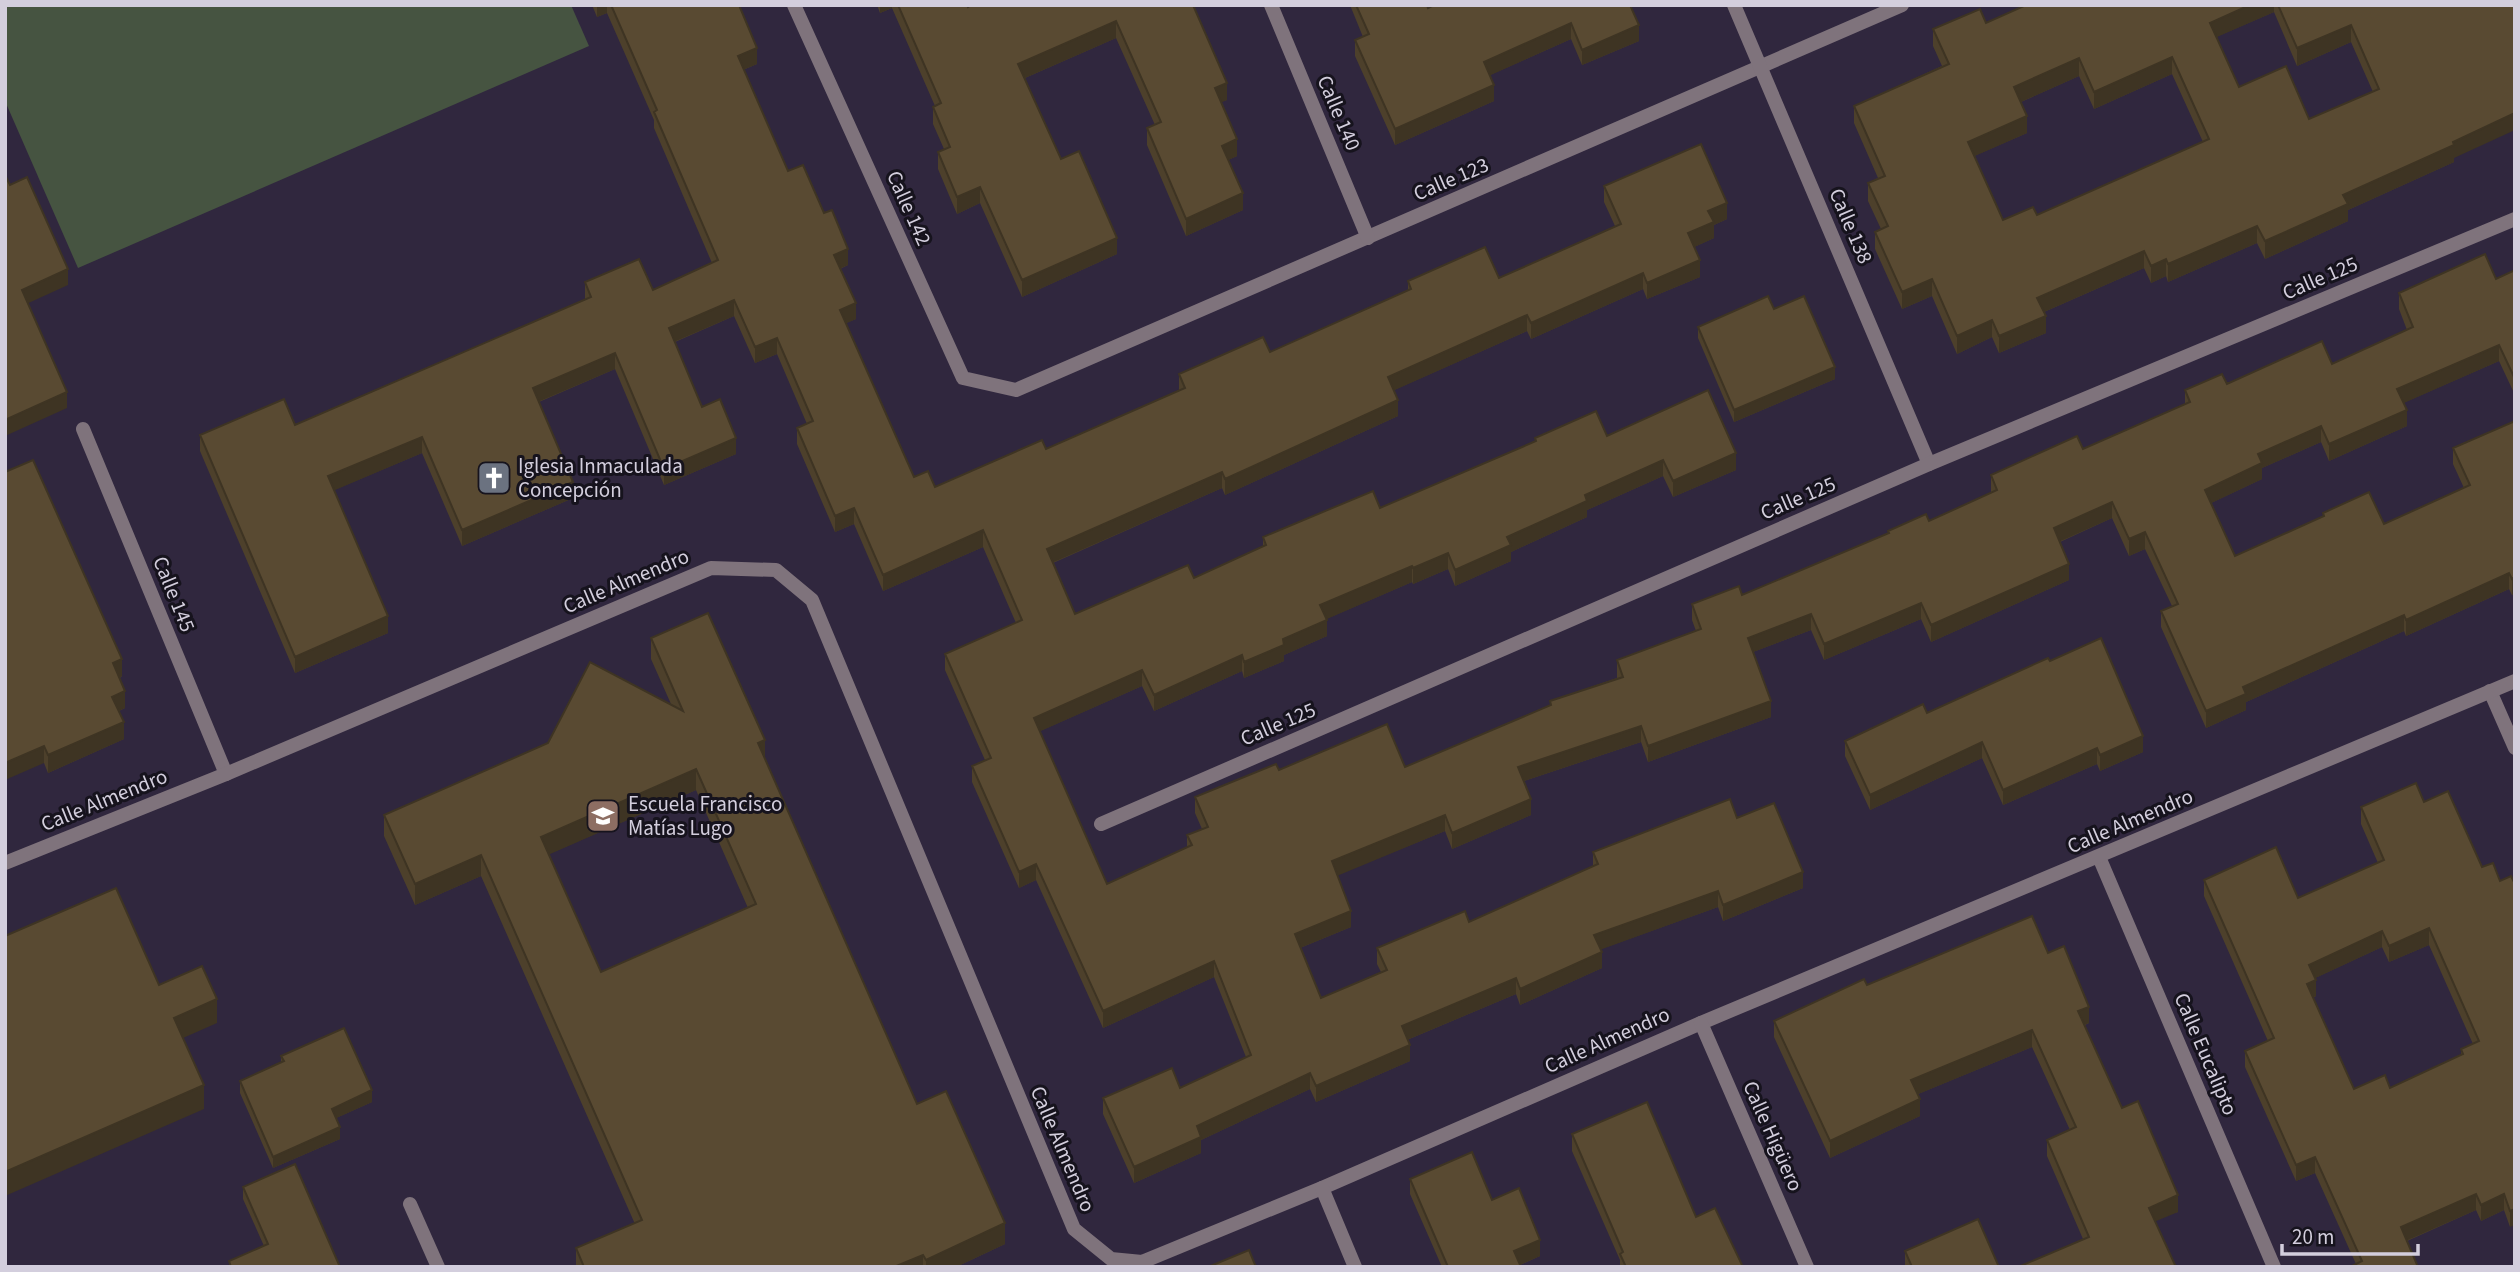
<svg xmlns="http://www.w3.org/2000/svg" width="2520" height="1272" font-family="'Source Sans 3',sans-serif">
	<rect width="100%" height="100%" fill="#30273e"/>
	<!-- green -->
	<polygon fill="#465441" points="5,5 571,5 589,46 78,268 5,101"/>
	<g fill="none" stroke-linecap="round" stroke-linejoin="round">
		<!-- minor -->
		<g stroke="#7f737c" stroke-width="14">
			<polyline points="794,5 963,378 1016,390 1902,5"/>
			<polyline points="1271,5 1368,238"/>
			<polyline points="1734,5 1929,464"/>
			<polyline points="83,429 226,774"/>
			<polyline points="2490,691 2515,748"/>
			<polyline points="1101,824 1929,464 2515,219"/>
			<polyline points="2099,857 2274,1267"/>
			<polyline points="5,863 226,774 711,568 776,570 812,600 1074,1229 1111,1259 1142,1262 1322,1188 1701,1023 2515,681"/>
			<polyline points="1701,1023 1807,1267"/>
			<polyline points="1322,1188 1355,1267"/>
			<polyline points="410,1204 438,1267"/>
		</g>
	</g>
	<!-- wall -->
	<g fill="#4d402b" fill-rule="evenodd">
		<polygon points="592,5 739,5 757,64 743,70 788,171 848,265 840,269 856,319 846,323 914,477 935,487 1046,449 1179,390 1179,374 1270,352 1408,290 1408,281 1499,278 1615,226 1604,202 1604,186 1727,219 1714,225 1714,238 1694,247 1700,277 1647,299 1643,289 1531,339 1527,331 1394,390 1398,416 1225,495 1222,488 1053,563 1075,614 1194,578 1263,547 1263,537 1380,508 1535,441 1535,438 1607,436 1736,470 1673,497 1663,476 1587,510 1587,517 1511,552 1511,561 1455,586 1448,569 1413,584 1412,582 1326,619 1327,636 1284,655 1284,661 1244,678 1242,671 1154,711 1142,686 1040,731 1107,884 1187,847 1187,835 1202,829 1195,813 1195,797 1279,770 1405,767 1550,705 1550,701 1617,678 1617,660 1696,631 1692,620 1692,604 1742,595 1888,534 1888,531 1929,521 1991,493 1991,475 2083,449 2185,404 2185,390 2332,364 2407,330 2399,309 2399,293 2496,279 2515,270 2515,395 2499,361 2403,403 2407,426 2329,461 2321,442 2262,468 2262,479 2211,503 2235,556 2323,517 2323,513 2384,524 2464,488 2453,464 2453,448 2515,421 2515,593 2512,595 2509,589 2406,636 2404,631 2246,702 2246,710 2206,728 2161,627 2161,611 2172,606 2145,549 2129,556 2112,518 2060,542 2069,580 1931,642 1921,619 1824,660 1811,630 1753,652 1771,717 1648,762 1641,742 1524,781 1531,815 1452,849 1445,831 1337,875 1351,927 1300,948 1321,998 1381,972 1377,964 1377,948 1469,922 1593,866 1593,852 1737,818 1803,888 1723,921 1718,907 1601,949 1602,968 1520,1005 1516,994 1407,1040 1410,1061 1316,1102 1310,1089 1201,1140 1201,1153 1134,1183 1103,1114 1103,1098 1180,1088 1246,1057 1214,977 1103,1028 1036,880 1019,888 972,782 972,766 985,760 945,670 945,654 1016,623 983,547 883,591 854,524 835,532 797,444 797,428 807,424 777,354 755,363 734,316 675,342 702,407 736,454 664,485 615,369 539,402 573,498 462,546 422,453 334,490 388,633 295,673 200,451 200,435 295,425 585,300 585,282 653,290 712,263 654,128 654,120 607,13 597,17"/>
		<polygon points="877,5 967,5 968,7 1193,5 1227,100 1221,102 1237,156 1228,160 1243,210 1186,236 1147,145 1147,128 1155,125 1116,38 1025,78 1061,159 1117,254 1022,297 980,203 957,214 938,169 938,152 944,149 933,124 933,107 935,106 892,8 880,13"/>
		<polygon points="1350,5 1427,5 1428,8 1630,5 1639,41 1582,65 1571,39 1490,75 1494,101 1395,145 1355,56 1355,40 1363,37"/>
		<path d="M2026,5H2515L2454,158V162L2348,210V221L2265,259L2257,243L2168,282L2166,276L2151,283L2144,268L2044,312L2046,333L1999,353L1992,337L1957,354L1932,296L1902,309L1875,249V232L1881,229L1868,201V183L1878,178L1854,123V106L1942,66L1933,46V29L1986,23ZM2274,12L2297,66L2351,42L2373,92L2309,119L2239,87L2216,37ZM2172,74L2203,142L2037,215L2003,220L1974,156L2027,133L2021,102L2079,76L2094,109Z"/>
		<polygon points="1774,309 1835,379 1734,422 1698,338 1698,327"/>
		<polygon points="5,472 122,676 120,678 125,708 119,711 124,739 48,773 44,763"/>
		<path d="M651,638L765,759L917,1104L1005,1244L956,1267H576V1248L635,1224L481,876L415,905L384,836V815L671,704L651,659ZM696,790L748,908L601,972L549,854Z"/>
		<polygon points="2050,661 2143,752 2100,771 2097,764 2003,805 1982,758 1870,810 1845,756 1845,741 1927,713"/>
		<path d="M2424,802L2482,867L2500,881L2511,876L2510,1227L2504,1210L2481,1221L2476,1210L2356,1264L2315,1173L2296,1181L2245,1067V1051L2268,1041L2204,896V880L2298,898L2378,863L2361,824V807ZM2429,945L2473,1044L2461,1049V1056L2390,1088L2354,1089L2313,998L2316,996L2315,978L2382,947L2389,962Z"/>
		<polygon points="2048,953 2089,1023 2085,1025 2122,1108 2178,1212 2083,1239 2047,1156 2047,1140 2070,1130 2032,1047 1918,1094 1920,1116 1830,1158 1774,1037 1774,1021 1867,985"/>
		<polygon points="281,1056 372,1102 336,1118 340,1139 273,1168 240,1093 240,1081 281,1062"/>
		<polygon points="1572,1134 1696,1217 1743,1267 1620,1267 1620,1260 1572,1151"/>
		<polygon points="1410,1179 1492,1200 1540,1256 1520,1265 1521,1267 1442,1267 1410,1194"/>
		<polygon points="243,1187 340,1267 229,1267 229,1261 264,1246 243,1199"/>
		<polygon points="1905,1251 1999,1267 1905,1267"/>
	</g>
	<!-- shaded-wall -->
	<g fill="#3e3423">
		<polygon points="597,5 607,5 607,13 597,17"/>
		<polygon points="880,5 892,5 892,8 880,13"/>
		<polygon points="2250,5 2274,5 2274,12 2210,40 2210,23"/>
		<polygon points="1116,21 1116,38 1018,81 1018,64"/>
		<polygon points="1571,23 1571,39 1484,78 1484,62"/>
		<polygon points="1639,25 1639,41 1582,65 1582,50"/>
		<polygon points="2351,25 2351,42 2297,66 2297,48"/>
		<polygon points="757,48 757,64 738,72 738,56"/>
		<polygon points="2172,57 2172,74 2094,109 2094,92"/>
		<polygon points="2079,58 2079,76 2014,105 2014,87"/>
		<polygon points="1227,83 1227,100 1215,105 1215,88"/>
		<polygon points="1494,85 1494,101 1395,145 1395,129"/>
		<polygon points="2515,113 2515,130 2454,158 2454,162 2348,210 2348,221 2265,259 2265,241 2343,195"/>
		<polygon points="2027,116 2027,133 1968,159 1968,142"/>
		<polygon points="1237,139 1237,156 1222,163 1222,146"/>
		<polygon points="980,187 980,203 957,214 957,197"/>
		<polygon points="1243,193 1243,210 1186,236 1186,219"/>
		<polygon points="1727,203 1727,219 1714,225 1714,238 1688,250 1688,233 1708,211"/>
		<polygon points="2257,226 2257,243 2168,282 2168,264"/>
		<polygon points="1117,238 1117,254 1022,297 1022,280"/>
		<polygon points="848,249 848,265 834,271 834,255"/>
		<polygon points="2144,251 2144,268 2037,315 2037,298"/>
		<polygon points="2166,259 2166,276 2151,283 2151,266"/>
		<polygon points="1700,260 1700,277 1647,299 1647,283"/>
		<polygon points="68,269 68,285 22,306 22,290"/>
		<polygon points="1643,273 1643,289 1531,339 1531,323"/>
		<polygon points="1932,279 1932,296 1902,309 1902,292"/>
		<polygon points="734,300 734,316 669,344 669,328"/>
		<polygon points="856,303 856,319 840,326 840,310"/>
		<polygon points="1527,315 1527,331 1388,393 1388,377"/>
		<polygon points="2046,316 2046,333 1999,353 1999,336"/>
		<polygon points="1992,320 1992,337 1957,354 1957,336"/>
		<polygon points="777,338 777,354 755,363 755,347"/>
		<polygon points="2499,345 2499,361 2397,406 2397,389"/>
		<polygon points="615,353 615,369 533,404 533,388"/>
		<polygon points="1835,367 1835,379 1734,422 1734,410"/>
		<polygon points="67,392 67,408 5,436 5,420"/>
		<polygon points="1398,400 1398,416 1225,495 1225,479"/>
		<polygon points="2407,410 2407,426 2329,461 2329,444"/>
		<polygon points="2321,426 2321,442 2262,468 2262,479 2205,506 2205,490 2258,454"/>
		<polygon points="422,437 422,453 328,493 328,476"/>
		<polygon points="736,438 736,454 664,485 664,469"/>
		<polygon points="1736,453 1736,470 1673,497 1673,481"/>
		<polygon points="1663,460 1663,476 1587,510 1587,517 1511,552 1511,561 1455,586 1455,570 1507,537 1585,495"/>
		<polygon points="1222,472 1222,488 1047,565 1047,549"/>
		<polygon points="573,482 573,498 462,546 462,530"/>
		<polygon points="2112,502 2112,518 2054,544 2054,528"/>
		<polygon points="854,508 854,524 835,532 835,516"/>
		<polygon points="983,530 983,547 883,591 883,575"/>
		<polygon points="2145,532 2145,549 2129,556 2129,539"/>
		<polygon points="1448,553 1448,569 1413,584 1413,568"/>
		<polygon points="2069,564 2069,580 1931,642 1931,625"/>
		<polygon points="1412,566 1412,582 1320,622 1320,605"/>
		<polygon points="2509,573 2509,589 2406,636 2406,620"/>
		<polygon points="2515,577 2515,593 2512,595 2512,579"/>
		<polygon points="1921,603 1921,619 1824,660 1824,644"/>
		<polygon points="1811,614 1811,630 1748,654 1748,638"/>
		<polygon points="2404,615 2404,631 2246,702 2246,710 2206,728 2206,711 2243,687"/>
		<polygon points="388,616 388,633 295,673 295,657"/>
		<polygon points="1327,620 1327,636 1284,655 1284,661 1244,678 1244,662 1283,639"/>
		<polygon points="1242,655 1242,671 1154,711 1154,695"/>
		<polygon points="122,659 122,676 113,681 113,663"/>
		<polygon points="1142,670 1142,686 1034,734 1034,718"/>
		<polygon points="125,691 125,708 112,714 112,697"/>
		<polygon points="1771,701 1771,717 1648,762 1648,746"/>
		<polygon points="124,722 124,739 48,773 48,755"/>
		<polygon points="1641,726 1641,742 1518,783 1518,767"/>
		<polygon points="2143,736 2143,752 2100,771 2100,755"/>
		<polygon points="765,740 765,761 758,743"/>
		<polygon points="1982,742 1982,758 1870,810 1870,795"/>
		<polygon points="44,746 44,763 5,780 5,763"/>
		<polygon points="2097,748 2097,764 2003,805 2003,790"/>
		<polygon points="696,769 696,790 541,858 541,837"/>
		<polygon points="1531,799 1531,815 1452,849 1452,833"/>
		<polygon points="1445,815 1445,831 1332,878 1332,861"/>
		<polygon points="481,855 481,876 415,905 415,884"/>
		<polygon points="1036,864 1036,880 1019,888 1019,872"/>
		<polygon points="1803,872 1803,888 1723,921 1723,905"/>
		<polygon points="1718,891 1718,907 1594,952 1594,935"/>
		<polygon points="1351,911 1351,927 1295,950 1295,934"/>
		<polygon points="2429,928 2429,945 2389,962 2389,946"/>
		<polygon points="2382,931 2382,947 2309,981 2309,965"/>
		<polygon points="1602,952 1602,968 1520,1005 1520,989"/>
		<polygon points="1214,961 1214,977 1103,1028 1103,1011"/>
		<polygon points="1516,978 1516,994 1402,1042 1402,1026"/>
		<polygon points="2316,980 2316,996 2307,1000 2307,984"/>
		<polygon points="217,999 217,1023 174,1042 174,1018"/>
		<polygon points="2089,1007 2089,1023 2078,1027 2078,1011"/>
		<polygon points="2032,1030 2032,1047 1911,1097 1911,1080"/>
		<polygon points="1410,1045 1410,1061 1316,1102 1316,1086"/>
		<polygon points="1310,1073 1310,1089 1201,1140 1201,1153 1134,1183 1134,1167 1197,1126"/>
		<polygon points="204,1085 204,1109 5,1196 5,1172"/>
		<polygon points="372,1090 372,1102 332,1120 332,1109"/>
		<polygon points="1920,1099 1920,1116 1830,1158 1830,1141"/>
		<polygon points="340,1127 340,1139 273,1168 273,1157"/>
		<polygon points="2315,1157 2315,1173 2296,1181 2296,1165"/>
		<polygon points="2476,1194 2476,1210 2401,1243 2401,1227"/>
		<polygon points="2504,1194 2504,1210 2481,1221 2481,1205"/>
		<polygon points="2178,1195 2178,1212 2149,1224 2149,1208"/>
		<polygon points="2515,1209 2515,1225 2510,1227 2510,1211"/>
		<polygon points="1005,1223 1005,1244 956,1267 926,1267 926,1260"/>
		<polygon points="1540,1240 1540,1256 1515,1267 1514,1251"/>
		<polygon points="923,1255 923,1267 894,1267"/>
	</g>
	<!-- building -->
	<g fill="#594a32" stroke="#3e3423" stroke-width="2" fill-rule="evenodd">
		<polygon points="611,5 739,5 757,48 738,56 788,171 803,165 824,213 832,210 848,249 834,255 856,303 840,310 914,477 928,471 935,487 1042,440 1046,449 1185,388 1179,374 1263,337 1270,352 1411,289 1408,281 1485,247 1499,278 1621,224 1604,186 1701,144 1727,203 1708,211 1714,222 1688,233 1700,260 1647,283 1643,273 1531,323 1527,315 1388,377 1398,400 1225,479 1222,472 1047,549 1075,614 1188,565 1194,578 1266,545 1263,537 1373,491 1380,508 1536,441 1535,438 1596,411 1607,436 1708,390 1736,453 1673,481 1663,460 1585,495 1587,501 1507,537 1511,545 1455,570 1448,553 1413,568 1412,566 1320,605 1327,620 1283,639 1284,645 1244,662 1242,655 1154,695 1142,670 1034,718 1107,884 1192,845 1187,835 1208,827 1195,797 1276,764 1279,770 1387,724 1405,767 1551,705 1550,701 1623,677 1617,660 1701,629 1692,604 1739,586 1742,595 1889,533 1888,531 1926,514 1929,521 1997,490 1991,475 2077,436 2083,449 2190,402 2185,390 2222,374 2227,384 2322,341 2332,364 2413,327 2399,293 2485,254 2496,279 2515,270 2515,379 2499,345 2397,389 2407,410 2329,444 2321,426 2258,454 2262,463 2205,490 2235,556 2324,516 2323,513 2369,492 2384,524 2470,485 2453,448 2515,421 2515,577 2512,579 2509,573 2406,620 2404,615 2243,687 2246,694 2206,711 2161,611 2178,604 2145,532 2129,539 2112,502 2054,528 2069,564 1931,625 1921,603 1824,644 1811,614 1748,638 1771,701 1648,746 1641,726 1518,767 1531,799 1452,833 1445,815 1332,861 1351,911 1295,934 1321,998 1387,970 1377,948 1465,911 1469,922 1598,864 1593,852 1730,799 1737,818 1774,803 1803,872 1723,905 1718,891 1594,935 1602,952 1520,989 1516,978 1402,1026 1410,1045 1316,1086 1310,1073 1197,1126 1201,1137 1134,1167 1103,1098 1172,1068 1180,1088 1251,1055 1214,961 1103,1011 1036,864 1019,872 972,766 991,758 945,654 1022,620 983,530 883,575 854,508 835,516 797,428 813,421 777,338 755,347 734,300 669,328 702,407 720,399 736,438 664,469 615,353 533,388 573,482 462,530 422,437 328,476 388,616 295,657 200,435 284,399 295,425 591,297 585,282 639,259 653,290 718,260 654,112 657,110"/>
		<polygon points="898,5 967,5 968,7 971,5 1193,5 1227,83 1215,88 1237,139 1222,146 1243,193 1186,219 1147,128 1161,122 1116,21 1018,64 1061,159 1079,151 1117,238 1022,280 980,187 957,197 938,152 950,147 933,107 941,103"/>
		<polygon points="1356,5 1427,5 1428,8 1434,5 1630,5 1639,25 1582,50 1571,23 1484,62 1494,85 1395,129 1355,40 1369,34"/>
		<path d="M2026,5H2250L2210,23L2239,87L2286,66L2309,119L2379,89L2351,25L2297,48L2278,5H2515V113L2453,142L2454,145L2343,195L2348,204L2265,241L2257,226L2168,264L2166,259L2151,266L2144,251L2037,298L2046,316L1999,336L1992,320L1957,336L1932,279L1902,292L1875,232L1888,226L1868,183L1885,176L1854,106L1949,64L1933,29L1980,9L1986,23ZM2172,57L2209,139L2037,215L2033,207L2003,220L1968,142L2027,116L2014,87L2079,58L2094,92Z"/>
		<polygon points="5,175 10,185 27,177 68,269 22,290 67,392 5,420"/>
		<polygon points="1768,296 1774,309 1804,296 1835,367 1734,410 1698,327"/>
		<polygon points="33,460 122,659 113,663 125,691 112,697 124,722 48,755 44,746 5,763 5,472"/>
		<path d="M708,613L765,740L758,743L917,1104L946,1091L1005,1223L926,1260L923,1255L894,1267H584L576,1248L642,1220L481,855L415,884L384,815L548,743L590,662L683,711L651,638ZM696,769L756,904L601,972L541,837Z"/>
		<polygon points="2101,638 2143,736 2100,755 2097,748 2003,790 1982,742 1870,795 1845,741 1923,704 1927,713 2048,658 2050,661"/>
		<path d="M2416,783L2424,802L2448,791L2482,867L2493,863L2500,881L2511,876L2515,884V1209L2510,1211L2504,1194L2481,1205L2476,1194L2401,1227L2418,1267H2350L2362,1261L2315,1157L2296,1165L2245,1051L2274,1038L2204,880L2276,847L2298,898L2384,860L2361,807ZM2429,928L2479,1041L2461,1049L2463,1054L2390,1088L2385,1075L2354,1089L2307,984L2316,980L2309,965L2382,931L2389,946Z"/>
		<polygon points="116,888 159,985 202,966 217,999 174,1018 204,1085 5,1172 5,936"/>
		<polygon points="2032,916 2048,953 2064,946 2089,1007 2078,1011 2122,1108 2138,1101 2178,1195 2149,1208 2176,1267 2018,1267 2089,1237 2047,1140 2076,1127 2032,1030 1911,1080 1920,1099 1830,1141 1774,1021 1864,979 1867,985"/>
		<polygon points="344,1028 372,1090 332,1109 340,1127 273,1157 240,1081 284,1061 281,1056"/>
		<polygon points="1647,1102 1696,1217 1715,1208 1743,1267 1626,1267 1620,1254 1623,1252 1572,1134"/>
		<polygon points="1472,1152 1492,1200 1519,1188 1540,1240 1514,1251 1521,1267 1448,1267 1410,1179"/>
		<polygon points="295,1164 340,1267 231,1267 229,1261 268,1244 243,1187"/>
		<polygon points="1978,1219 1999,1267 1912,1267 1905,1251"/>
		<polygon points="1249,1250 1256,1267 1208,1267"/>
	</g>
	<!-- icons -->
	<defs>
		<symbol id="church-square" viewBox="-11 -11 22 22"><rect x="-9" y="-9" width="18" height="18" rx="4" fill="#6b7280" stroke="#16131d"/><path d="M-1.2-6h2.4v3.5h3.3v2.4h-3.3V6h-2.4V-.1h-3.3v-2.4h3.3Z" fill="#fff"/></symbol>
		<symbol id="school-square" viewBox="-11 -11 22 22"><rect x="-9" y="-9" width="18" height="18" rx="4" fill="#8d6e63" stroke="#16131d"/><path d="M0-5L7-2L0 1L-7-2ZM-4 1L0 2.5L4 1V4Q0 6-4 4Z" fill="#fff"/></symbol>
	</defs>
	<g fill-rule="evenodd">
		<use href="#church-square" x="475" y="459" width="38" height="38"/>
		<use href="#school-square" x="584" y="797" width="38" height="38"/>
	</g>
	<g text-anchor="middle" stroke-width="6" stroke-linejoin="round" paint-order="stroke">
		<!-- street labels -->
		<g font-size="21" fill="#d3cedd" stroke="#16131d">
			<text transform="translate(1339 113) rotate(67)" y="7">Calle 140</text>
			<text transform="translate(1451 179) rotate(-23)" y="7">Calle 123</text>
			<text transform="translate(909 208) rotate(66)" y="7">Calle 142</text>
			<text transform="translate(1851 226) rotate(67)" y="7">Calle 138</text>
			<text transform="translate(2320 278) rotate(-23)" y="7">Calle 125</text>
			<text transform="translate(1798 498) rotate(-23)" y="7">Calle 125</text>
			<text transform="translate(626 581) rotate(-23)" y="7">Calle Almendro</text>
			<text transform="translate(174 594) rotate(68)" y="7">Calle 145</text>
			<text transform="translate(1278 724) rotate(-23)" y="7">Calle 125</text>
			<text transform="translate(104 800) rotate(-22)" y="7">Calle Almendro</text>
			<text transform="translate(2130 821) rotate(-23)" y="7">Calle Almendro</text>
			<text transform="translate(1607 1040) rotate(-24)" y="7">Calle Almendro</text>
			<text transform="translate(2206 1054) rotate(67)" y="7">Calle Eucalipto</text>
			<text transform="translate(1773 1136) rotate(66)" y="7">Calle Higüero</text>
			<text transform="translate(1063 1149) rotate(67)" y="7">Calle Almendro</text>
		</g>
		<!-- poi labels -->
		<g font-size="21" fill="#d3cedd" stroke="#16131d" text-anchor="start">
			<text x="518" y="473">Iglesia Inmaculada<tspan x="518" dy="24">Concepción</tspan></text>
			<text x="628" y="811">Escuela Francisco<tspan x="628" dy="24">Matías Lugo</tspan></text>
		</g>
	</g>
	<!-- border -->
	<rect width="2520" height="1272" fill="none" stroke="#d3cedd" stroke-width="14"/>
	<!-- scale -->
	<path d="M2282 1244v10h136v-10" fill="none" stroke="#d3cedd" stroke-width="3.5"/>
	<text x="2292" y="1244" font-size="21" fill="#d3cedd" stroke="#16131d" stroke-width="5" paint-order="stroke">20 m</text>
</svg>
